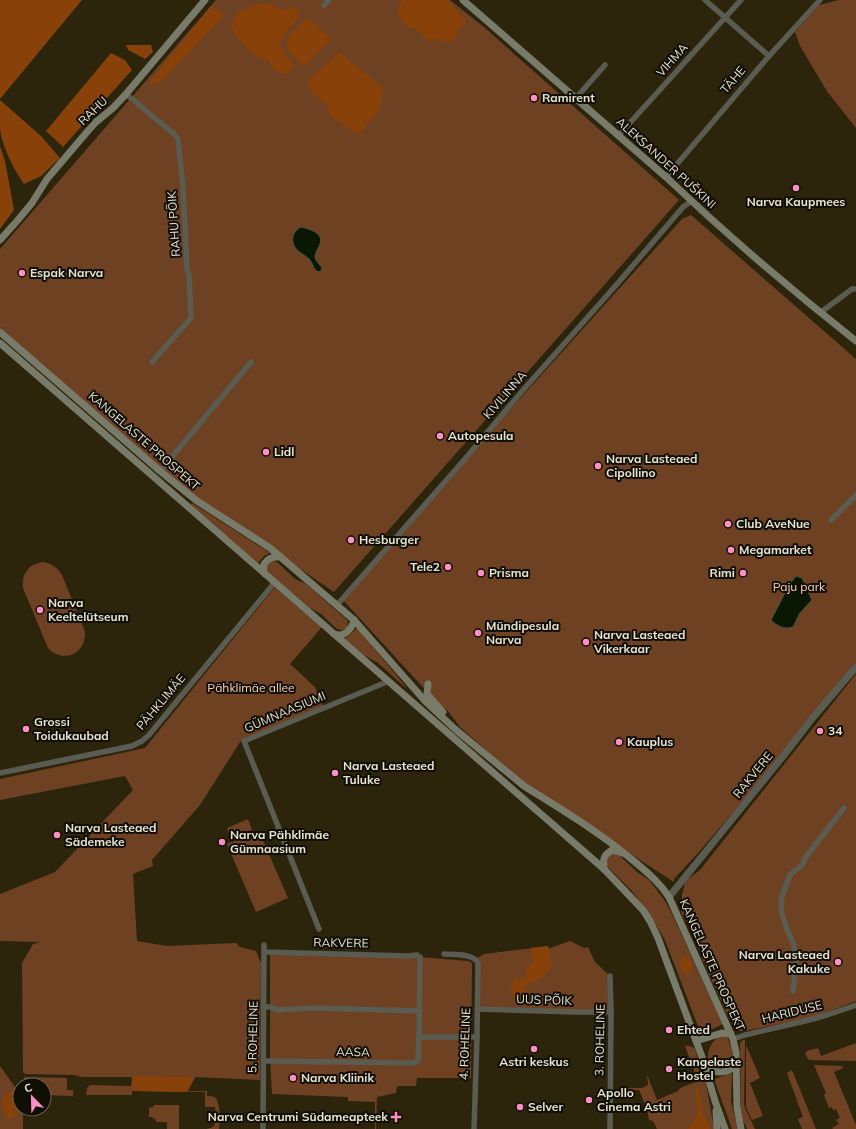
<svg xmlns="http://www.w3.org/2000/svg" width="856" height="1129" font-family="Mulish,sans-serif">
	<rect width="100%" height="100%" fill="#2c250c"/>
	<!-- green -->
	<g fill="#6f4123">
		<polygon points="216,0 450,0 485,28 679,200 334,592 181,488 0,327 0,249"/>
		<polygon points="839,0 856,0 856,128 830,95 828,93 800,46 795,32 819,5"/>
		<polygon points="691,215 856,359 856,669 698,853 674,879 674,882 530,789 460,727 448,711 431,696 342,599 434,494 682,219"/>
		<polygon points="192,503 270,553 264,556 258,563 191,505"/>
		<polygon points="273,561 277,562 295,579 306,584 347,620 348,622 347,627 345,629 342,630 337,629 321,614 310,608 268,572 266,569 267,563"/>
		<path d="M42,562C51,563 57,567 62,575L85,632C86,654 63,664 48,648L23,588C21,574 28,565 42,562Z"/>
		<path d="M275,587L322,627L290,664L315,687L323,706L242,739L200,805L152,860L153,866L133,874L137,941L167,946L236,943L240,947L256,951L261,963L260,1080L195,1077L188,1091H207V1096C208,1096 213,1096 214,1097C221,1100 220,1123 219,1129H207C212,1127 215,1128 215,1121L218,1120V1117H216L215,1107H205V1092L132,1091V1095H86L87,1088L90,1085L131,1086L132,1077H81L75,1075L25,1074L23,1072L22,963L33,944L41,942L0,941V894L55,872L133,790L125,776L0,800V779L145,748Z"/>
		<polygon points="357,628 406,687 406,688 378,663 364,655 344,639 353,632"/>
		<polygon points="856,674 856,1001 820,1015 809,1018 750,1030 740,1031 733,1026 726,1012 701,956 704,954 691,927 682,915 681,911 682,895 685,883 688,879 700,870"/>
		<polygon points="248,819 252,830 231,839 227,828"/>
		<polygon points="259,831 288,898 256,912 227,844"/>
		<polygon points="614,854 620,856 637,872 649,880 665,901 672,914 723,1024 701,1034 665,940 646,909 631,890 607,866 606,860 610,855"/>
		<polygon points="570,941 584,948 588,947 595,962 610,976 611,1012 477,1009 476,959 484,954 525,949 550,948"/>
		<polygon points="270,952 408,956 468,961 472,963 471,1078 417,1078 416,1086 397,1086 396,1093 377,1097 376,1129 375,1129 375,1102 348,1101 348,1097 272,1094 270,1057"/>
		<path d="M722,1036L727,1037C733,1050 737,1062 720,1067C717,1068 714,1069 711,1067C709,1065 709,1064 708,1062C707,1051 711,1039 722,1036Z"/>
		<polygon points="743,1040 745,1040 744,1104 745,1108 755,1129 747,1129 743,1120 741,1110 740,1043"/>
		<polygon points="856,1043 856,1061 810,1060 808,1059 805,1054 807,1051 818,1048 821,1056"/>
		<polygon points="746,1045 760,1078 750,1083 763,1116 752,1120 746,1107"/>
		<path d="M685,1046C689,1045 692,1046 695,1049L707,1088L714,1129H657L653,1121L649,1120L647,1109L640,1092L639,1090H626V1088H642L648,1085L647,1074L657,1100L678,1091L680,1088L698,1081Z"/>
		<polygon points="814,1065 842,1066 843,1068 834,1072 856,1125 856,1129 833,1129 832,1128 839,1124 836,1120 840,1118 836,1109 833,1110 832,1107 829,1108 824,1095 826,1093"/>
		<polygon points="0,1066 20,1094 20,1109 23,1109 23,1129 0,1129"/>
		<polygon points="792,1070 816,1129 802,1129 798,1119 803,1117 787,1073"/>
		<polygon points="732,1073 731,1102 738,1129 732,1129 714,1079"/>
		<polygon points="24,1077 67,1078 67,1090 73,1090 73,1097 71,1096 44,1095 44,1085 28,1085 25,1081"/>
		<polygon points="154,1105 179,1105 179,1129 167,1129 167,1122 156,1122 156,1119 153,1119 153,1117 149,1117 149,1108 153,1107"/>
	</g>
	<!-- forest -->
	<g fill="#884209">
		<polygon points="0,0 82,0 0,99"/>
		<polygon points="402,0 446,0 465,19 466,25 456,30 458,34 453,41 446,43 437,38 433,41 428,40 416,29 407,27 402,21 398,11"/>
		<path d="M269,3L279,10L296,7L300,15L286,32L279,44L288,58L295,65L288,74C277,73 274,71 269,61L260,58L250,52L237,37L231,25L238,13L252,6Z"/>
		<polygon points="211,6 225,14 160,83 149,83"/>
		<path d="M309,18L331,39L305,65C275,46 286,35 309,18Z"/>
		<polygon points="126,45 151,45 153,52 145,59 128,50"/>
		<polygon points="340,52 384,89 379,109 363,130 357,134 330,115 326,103 311,92 308,80"/>
		<polygon points="111,53 125,60 132,70 63,147 46,131"/>
		<path d="M0,100L41,136L60,158L41,176L24,184C14,170 2,146 0,129C0,119 0,109 0,100Z"/>
		<polygon points="0,146 5,161 14,210 0,229"/>
		<polygon points="548,946 552,965 542,978 524,986 529,994 529,997 514,1002 511,986 514,979 528,978 524,969 529,967 533,961 530,948"/>
		<path d="M684,956C692,958 694,967 689,974C683,971 679,968 679,961Z"/>
		<polygon points="132,1076 195,1077 187,1092 132,1091"/>
		<polygon points="15,1088 20,1101 20,1108 11,1120 4,1113 3,1098"/>
		<polygon points="696,1088 699,1088 702,1114 707,1119 711,1129 688,1129 697,1115"/>
	</g>
	<!-- water -->
	<g fill="#0a1703" stroke="#4c5442">
		<path d="M301,227C310,229 324,233 320,244C319,248 315,252 315,257C315,260 320,265 322,268L321,271L318,272C313,269 313,263 309,259C306,256 302,254 298,251C290,243 291,232 301,227Z"/>
		<path d="M796,576L802,578L812,600L800,613L793,627C784,630 777,626 771,620L789,585Z"/>
	</g>
	<g fill="none" stroke-linecap="round" stroke-linejoin="round">
		<!-- minor -->
		<g stroke="#5a5c51" stroke-width="5.5">
			<polyline points="705,0 769,56"/>
			<polyline points="324,5 329,0"/>
			<polyline points="126,94 174,134 178,139 183,188 187,268 189,276 191,318 152,362"/>
			<polyline points="576,98 605,65"/>
			<polyline points="619,135 741,0"/>
			<polyline points="666,177 769,56 820,0"/>
			<polyline points="821,312 852,289 856,289"/>
			<polyline points="160,471 251,362"/>
			<polyline points="831,520 856,495"/>
			<polyline points="337,605 464,460 524,389 618,283 683,207 692,201"/>
			<polyline points="0,773 132,746 142,741 149,735 275,582"/>
			<polyline points="319,929 244,741 389,681"/>
			<polyline points="264,952 408,956 417,955"/>
			<path d="M444,954C454,955 473,953 478,963L477,1037L474,1129"/>
			<polyline points="420,957 419,1037 477,1037"/>
			<polyline points="793,991 796,964 795,953 793,942 788,932 781,911 782,896 790,875 803,864 805,858 844,808"/>
			<polyline points="264,1007 271,1007 277,1010 313,1008 420,1011"/>
			<polyline points="477,1009 575,1012 611,1012"/>
			<polyline points="733,1039 745,1035 809,1020 827,1015 856,1005"/>
			<polyline points="264,1061 414,1063 418,1060 419,1037"/>
			<polyline points="263,1129 264,945"/>
			<polyline points="610,1129 611,1012 610,976"/>
		</g>
		<!-- tertiary -->
		<polyline stroke="#5a5c51" stroke-width="7" points="669,897 784,755 811,720 856,667"/>
		<!-- secondary -->
		<g stroke="#787b69" stroke-width="7">
			<path d="M463,0L666,177C727,235 790,289 856,341"/>
			<polyline points="0,240 17,221 32,203 47,179 87,132 96,122 113,108 126,94 205,0"/>
			<path d="M0,332L160,471L197,501L270,548L354,620L426,702L456,730L524,786C562,810 601,833 635,862C648,873 660,883 669,897L733,1039L736,1052L737,1107L741,1129"/>
			<polyline points="0,343 604,869 643,910 650,921 658,938 702,1057 715,1101 725,1129"/>
			<path d="M265,574C259,562 271,556 281,557"/>
			<path d="M334,634C344,638 352,629 354,620"/>
			<polyline points="428,684 427,694 443,712"/>
			<path d="M604,869C603,858 603,856 612,850L623,853"/>
			<polyline points="696,1041 722,1033 731,1034"/>
			<path d="M706,1069C717,1073 727,1074 736,1065"/>
			<polyline points="716,1111 717,1129"/>
		</g>
	</g>
	<!-- markers -->
	<g fill="#fc8fc3" stroke="#110e05" stroke-width="1.5">
		<circle cx="534" cy="98" r="4"/>
		<circle cx="796" cy="188" r="4"/>
		<circle cx="22" cy="273" r="4"/>
		<circle cx="440" cy="436" r="4"/>
		<circle cx="266" cy="452" r="4"/>
		<circle cx="598" cy="466" r="4"/>
		<circle cx="728" cy="524" r="4"/>
		<circle cx="351" cy="540" r="4"/>
		<circle cx="731" cy="550" r="4"/>
		<circle cx="448" cy="567" r="4"/>
		<circle cx="481" cy="573" r="4"/>
		<circle cx="743" cy="573" r="4"/>
		<circle cx="40" cy="610" r="4"/>
		<circle cx="478" cy="633" r="4"/>
		<circle cx="586" cy="642" r="4"/>
		<circle cx="26" cy="729" r="4"/>
		<circle cx="820" cy="731" r="4"/>
		<circle cx="619" cy="742" r="4"/>
		<circle cx="335" cy="773" r="4"/>
		<circle cx="57" cy="835" r="4"/>
		<circle cx="222" cy="842" r="4"/>
		<circle cx="838" cy="962" r="4"/>
		<circle cx="669" cy="1030" r="4"/>
		<circle cx="534" cy="1049" r="4"/>
		<circle cx="669" cy="1069" r="4"/>
		<circle cx="293" cy="1078" r="4"/>
		<circle cx="589" cy="1100" r="4"/>
		<circle cx="520" cy="1107" r="4"/>
		<path d="M394 1111h4v4h4v4h-4v4h-4v-4h-4v-4h4z"/>
	</g>
	<g text-anchor="middle" stroke-width="4" stroke-linejoin="round" paint-order="stroke">
		<!-- street labels -->
		<g font-size="12" fill="#e7e3d5" stroke="#110e05">
			<text transform="translate(672 60) rotate(-48)" y="4">VIHMA</text>
			<text transform="translate(733 80) rotate(-50)" y="4">TÄHE</text>
			<text transform="translate(93 111) rotate(-44)" y="4">RAHU</text>
			<text transform="translate(666 163) rotate(42)" y="4">ALEKSANDER PUŠKINI</text>
			<text transform="translate(174 224) rotate(-94)" y="4">RAHU PÕIK</text>
			<text transform="translate(505 395) rotate(-49)" y="4">KIVILINNA</text>
			<text transform="translate(144 441) rotate(41)" y="4">KANGELASTE PROSPEKT</text>
			<text transform="translate(161 702) rotate(-50)" y="4">PÄHKLIMÄE</text>
			<text transform="translate(285 712) rotate(-23)" y="4">GÜMNAASIUMI</text>
			<text transform="translate(753 775) rotate(-51)" y="4">RAKVERE</text>
			<text transform="translate(341 943) rotate(1)" y="4">RAKVERE</text>
			<text transform="translate(712 965) rotate(66)" y="4">KANGELASTE PROSPEKT</text>
			<text transform="translate(544 1000) rotate(2)" y="4">UUS PÕIK</text>
			<text transform="translate(792 1012) rotate(-14)" y="4">HARIDUSE</text>
			<text transform="translate(253 1037) rotate(-89)" y="4">5. ROHELINE</text>
			<text transform="translate(600 1040) rotate(-89)" y="4">3. ROHELINE</text>
			<text transform="translate(465 1044) rotate(-88)" y="4">4. ROHELINE</text>
			<text transform="translate(353 1052) rotate(1)" y="4">AASA</text>
		</g>
		<!-- poi labels -->
		<g font-size="12" font-weight="bold" fill="#e7e3d5" stroke="#110e05" text-anchor="start">
			<text x="542" y="102">Ramirent</text>
			<text x="796" y="206" text-anchor="middle">Narva Kaupmees</text>
			<text x="30" y="277">Espak Narva</text>
			<text x="448" y="440">Autopesula</text>
			<text x="274" y="456">Lidl</text>
			<text x="606" y="463">Narva Lasteaed<tspan x="606" dy="14">Cipollino</tspan></text>
			<text x="736" y="528">Club AveNue</text>
			<text x="359" y="544">Hesburger</text>
			<text x="739" y="554">Megamarket</text>
			<text x="440" y="571" text-anchor="end">Tele2</text>
			<text x="489" y="577">Prisma</text>
			<text x="735" y="577" text-anchor="end">Rimi</text>
			<text x="48" y="607">Narva<tspan x="48" dy="14">Keeltelütseum</tspan></text>
			<text x="486" y="630">Mündipesula<tspan x="486" dy="14">Narva</tspan></text>
			<text x="594" y="639">Narva Lasteaed<tspan x="594" dy="14">Vikerkaar</tspan></text>
			<text x="34" y="726">Grossi<tspan x="34" dy="14">Toidukaubad</tspan></text>
			<text x="828" y="735">34</text>
			<text x="627" y="746">Kauplus</text>
			<text x="343" y="770">Narva Lasteaed<tspan x="343" dy="14">Tuluke</tspan></text>
			<text x="65" y="832">Narva Lasteaed<tspan x="65" dy="14">Sädemeke</tspan></text>
			<text x="230" y="839">Narva Pähklimäe<tspan x="230" dy="14">Gümnaasium</tspan></text>
			<text x="830" y="959" text-anchor="end">Narva Lasteaed<tspan x="830" dy="14">Kakuke</tspan></text>
			<text x="677" y="1034">Ehted</text>
			<text x="534" y="1066" text-anchor="middle">Astri keskus</text>
			<text x="677" y="1066">Kangelaste<tspan x="677" dy="14">Hostel</tspan></text>
			<text x="301" y="1082">Narva Kliinik</text>
			<text x="597" y="1097">Apollo<tspan x="597" dy="14">Cinema Astri</tspan></text>
			<text x="528" y="1111">Selver</text>
			<text x="388" y="1121" text-anchor="end">Narva Centrumi Südameapteek</text>
		</g>
		<!-- park labels -->
		<g font-size="12" fill="#fcd2ba" stroke="#110e05">
			<text x="799" y="591">Paju park</text>
			<text x="251" y="692">Pähklimäe allee</text>
		</g>
	</g>
	<!-- north arrow -->
	<g transform="translate(32 1097) rotate(337)"><circle r="19" fill="#110e05" stroke="#676358"/>
	<path d="M0-3L7 15L0 10L-7 15Z" fill="#fc8fc3"/>
	<text y="-6" font-size="11" font-weight="bold" text-anchor="middle" fill="#e7e3d5">С</text>
	</g>
</svg>
